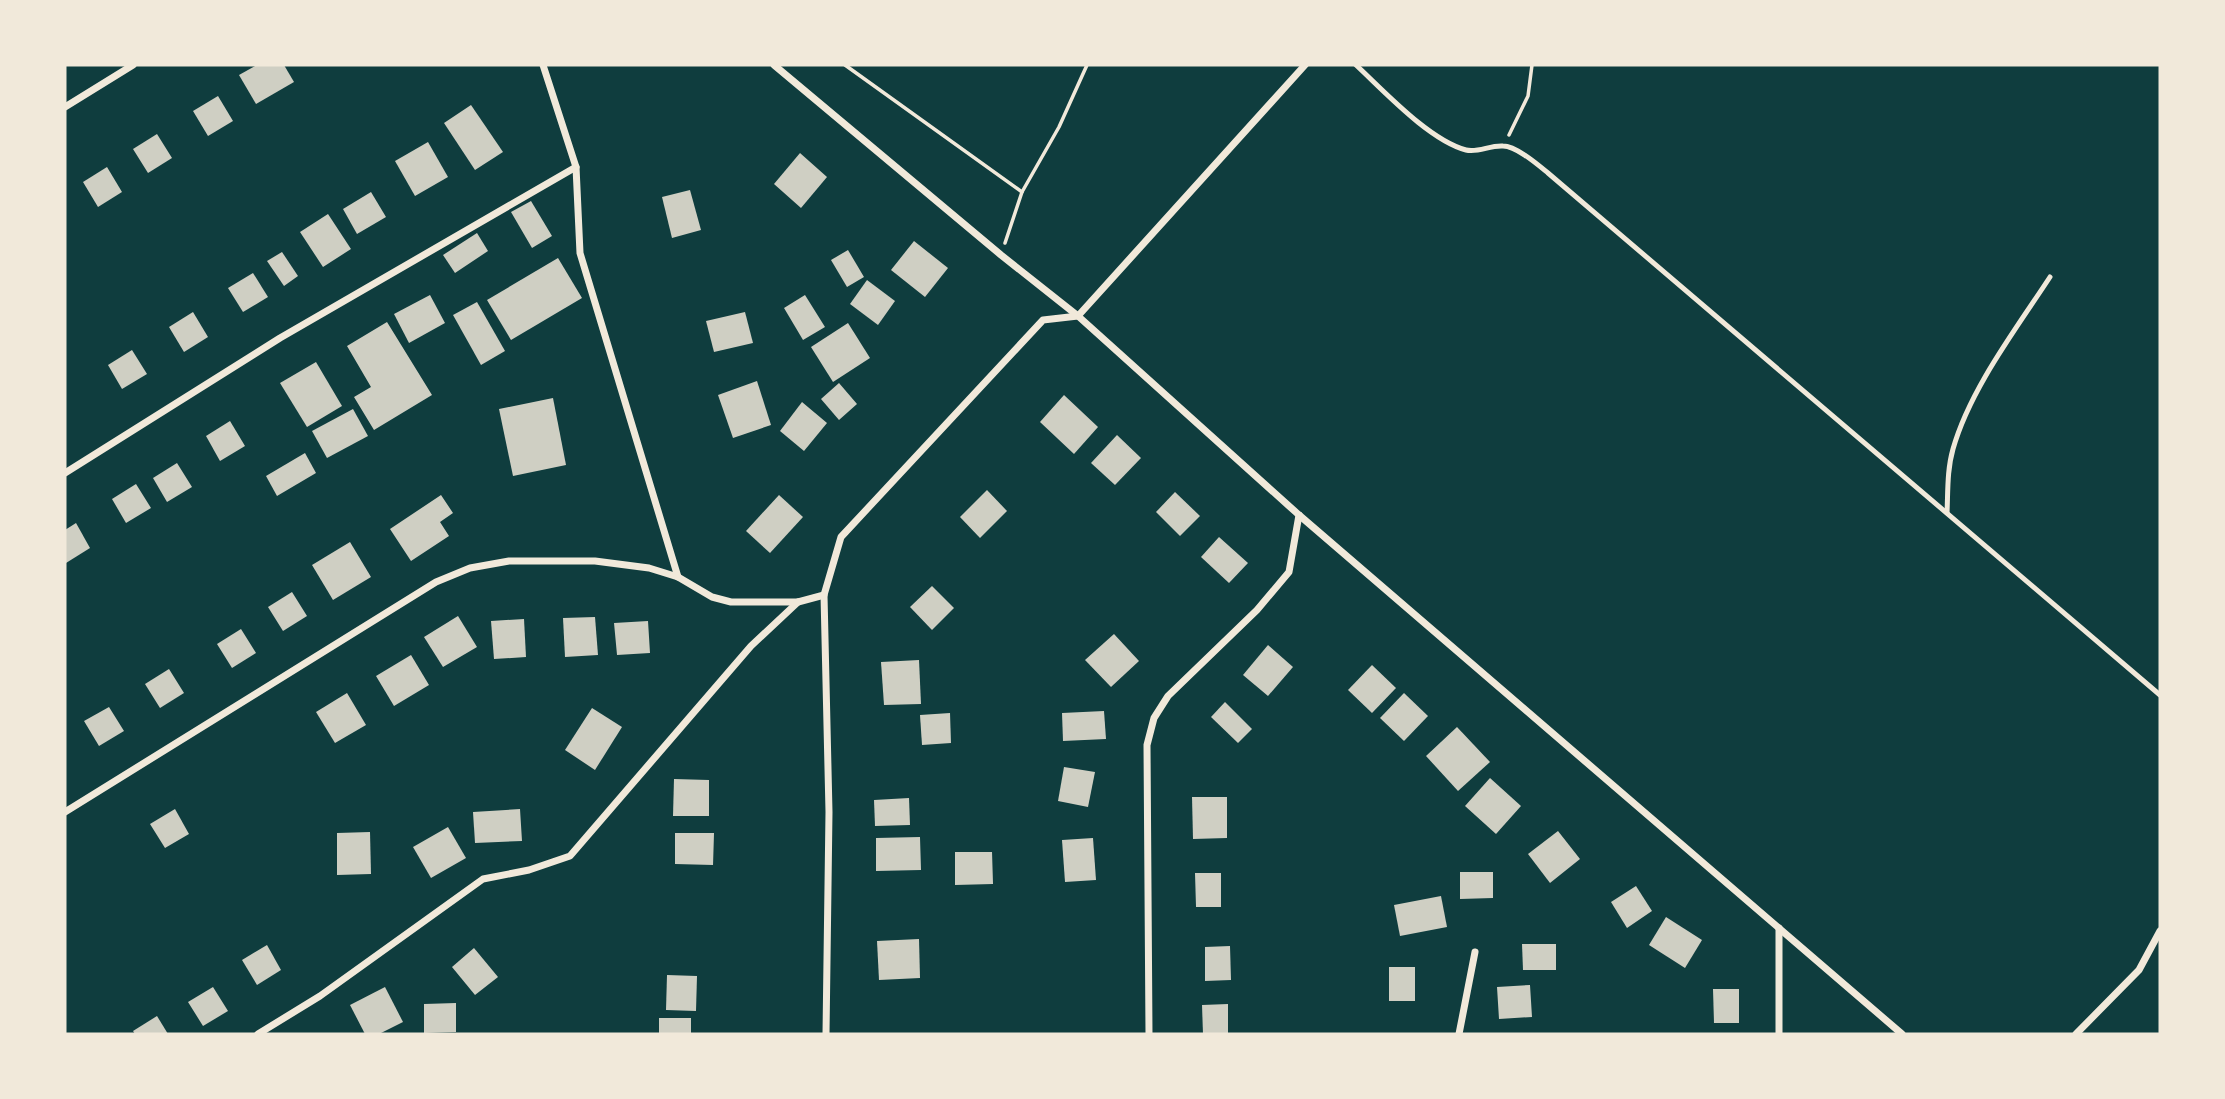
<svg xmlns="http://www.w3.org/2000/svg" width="2225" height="1099" font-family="Helvetica,sans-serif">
	<rect width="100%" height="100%" fill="#0f3d3e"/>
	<!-- building -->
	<g fill="#cfcfc3">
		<polygon points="257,65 284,65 294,82 256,104 239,75"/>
		<polygon points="218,96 233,121 208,136 193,111"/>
		<polygon points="471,105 503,152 475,170 444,123"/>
		<polygon points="157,134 172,158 148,173 133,149"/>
		<polygon points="428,142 448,177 415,196 395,161"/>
		<polygon points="800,153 827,177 801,208 774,184"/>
		<polygon points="107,167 122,192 98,207 83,182"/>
		<polygon points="690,190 701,230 672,238 662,197"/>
		<polygon points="371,192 386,217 357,234 343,209"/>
		<polygon points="531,201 552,236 532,248 511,212"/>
		<polygon points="328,214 351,249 323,267 300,232"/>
		<polygon points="477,233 488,251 455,273 443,255"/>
		<polygon points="914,241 948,268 925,297 891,270"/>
		<polygon points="848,250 864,277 847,287 831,260"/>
		<polygon points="282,252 298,276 284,286 267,261"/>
		<polygon points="558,258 582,298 511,340 487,300"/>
		<polygon points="253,273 268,297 243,312 228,288"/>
		<polygon points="867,280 895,301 878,325 850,304"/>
		<polygon points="430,295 445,323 409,343 394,314"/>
		<polygon points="805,295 825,327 803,340 784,308"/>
		<polygon points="477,302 505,351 481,365 453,315"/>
		<polygon points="193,312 208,337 184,352 169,327"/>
		<polygon points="745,312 753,343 714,352 706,321"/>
		<polygon points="387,322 432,395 374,430 354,397 371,387 347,346"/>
		<polygon points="848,323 870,358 833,382 811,347"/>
		<polygon points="132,350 147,374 122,389 108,365"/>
		<polygon points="316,362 342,406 307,427 280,383"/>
		<polygon points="757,381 771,425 733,438 718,395"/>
		<polygon points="839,383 857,404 839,420 821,399"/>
		<polygon points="1064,395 1098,427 1074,454 1040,422"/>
		<polygon points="553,398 566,465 513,476 499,409"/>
		<polygon points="802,402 827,423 804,451 780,431"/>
		<polygon points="353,409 368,436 327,458 312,431"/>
		<polygon points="230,421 245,446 220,461 206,436"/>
		<polygon points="1117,435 1141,458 1115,485 1091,463"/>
		<polygon points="305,453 316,473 277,496 266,476"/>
		<polygon points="177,463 192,487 167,502 153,478"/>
		<polygon points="136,484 151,508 126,523 112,499"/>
		<polygon points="987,490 1007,511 980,538 960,517"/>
		<polygon points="1175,492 1200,516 1180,536 1156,512"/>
		<polygon points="441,495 453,513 440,522 449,536 411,561 390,529"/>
		<polygon points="779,495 803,517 770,553 746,531"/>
		<polygon points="76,523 90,548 66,563 65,530"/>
		<polygon points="1219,537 1248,563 1229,583 1201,557"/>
		<polygon points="350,542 371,577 333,600 312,565"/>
		<polygon points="932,586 954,608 932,630 910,607"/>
		<polygon points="292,592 307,616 283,631 268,607"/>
		<polygon points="458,616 477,647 443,667 424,637"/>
		<polygon points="595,617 598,655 565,657 563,618"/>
		<polygon points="524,619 526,657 494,659 491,621"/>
		<polygon points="648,621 650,653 617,655 614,623"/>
		<polygon points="241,629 256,653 232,668 217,644"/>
		<polygon points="1114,634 1139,661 1111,687 1085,660"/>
		<polygon points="1268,645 1293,667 1268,696 1243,675"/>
		<polygon points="411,655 429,685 394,706 376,676"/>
		<polygon points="919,660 921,704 884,705 881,662"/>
		<polygon points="1372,665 1396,688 1372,713 1348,690"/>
		<polygon points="169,669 184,693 160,708 145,684"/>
		<polygon points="347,693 366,725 335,743 316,712"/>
		<polygon points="1404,693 1428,716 1404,741 1380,718"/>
		<polygon points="1225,702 1252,729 1238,743 1211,717"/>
		<polygon points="109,707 124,731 99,746 84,721"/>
		<polygon points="592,708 622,727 595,770 565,750"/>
		<polygon points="1104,711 1106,739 1063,741 1062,713"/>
		<polygon points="950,713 951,743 922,745 920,715"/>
		<polygon points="1457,727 1490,762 1458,791 1426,756"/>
		<polygon points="1064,767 1095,772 1088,807 1058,801"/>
		<polygon points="1490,778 1521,806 1496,834 1465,806"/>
		<polygon points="674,779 709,780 709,816 673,816"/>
		<polygon points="1192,797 1227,797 1227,838 1193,839"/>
		<polygon points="909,798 910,825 875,826 874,800"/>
		<polygon points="175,809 189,834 165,848 150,824"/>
		<polygon points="520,809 522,841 475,843 473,812"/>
		<polygon points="448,827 466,858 431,878 413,847"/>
		<polygon points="1558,831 1580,859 1550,883 1528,854"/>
		<polygon points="370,832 371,874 337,875 337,833"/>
		<polygon points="675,833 714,833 713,865 675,864"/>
		<polygon points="920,837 921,870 876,871 876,838"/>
		<polygon points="1093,838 1096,880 1065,882 1062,840"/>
		<polygon points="955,852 992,852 993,884 955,885"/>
		<polygon points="1460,872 1493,872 1493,898 1460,899"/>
		<polygon points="1195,873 1221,873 1221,907 1196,907"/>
		<polygon points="1636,886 1652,911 1627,928 1611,902"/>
		<polygon points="1441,896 1447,927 1400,936 1394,905"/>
		<polygon points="1666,917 1702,940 1685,968 1649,945"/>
		<polygon points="919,939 920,978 879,980 877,941"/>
		<polygon points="1522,944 1556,944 1556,970 1523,970"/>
		<polygon points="267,945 281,970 257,985 242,960"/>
		<polygon points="1230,946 1231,980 1205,981 1205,947"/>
		<polygon points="474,948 498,977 475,995 452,967"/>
		<rect x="1389" y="967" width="26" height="34"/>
		<polygon points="667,975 697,976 696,1011 666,1010"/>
		<polygon points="1530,985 1532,1017 1499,1019 1497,987"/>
		<polygon points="213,987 228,1011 203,1026 188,1002"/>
		<polygon points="385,987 403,1022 379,1034 365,1034 350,1005"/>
		<polygon points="1713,989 1739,989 1739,1023 1714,1023"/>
		<polygon points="456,1003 456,1032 424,1033 424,1004"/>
		<polygon points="1228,1004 1228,1034 1203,1034 1202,1005"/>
		<polygon points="157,1016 168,1034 135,1034 133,1031"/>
		<rect x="659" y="1018" width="32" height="16"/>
	</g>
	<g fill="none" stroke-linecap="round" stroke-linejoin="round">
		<!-- path -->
		<g stroke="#f1e9da" stroke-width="3.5">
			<polyline points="845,65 1022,192"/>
			<polyline points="1509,135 1528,96 1532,65"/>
			<polyline points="1005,243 1022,192 1059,127 1087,65"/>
		</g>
		<!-- service -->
		<g stroke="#f1e9da" stroke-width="5">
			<path d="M1356,65C1384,91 1429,140 1466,150C1478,153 1490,145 1503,146C1516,146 1537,164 1548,173L2160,695"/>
			<path d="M1947,513C1948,491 1947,470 1953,449C1970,389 2016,329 2050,277"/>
		</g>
		<!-- minor -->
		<g stroke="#f1e9da" stroke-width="7">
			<polyline points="543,65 576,167 580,253 678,577"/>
			<polyline points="774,65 1001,255 1078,316 1299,515 1902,1034"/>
			<polyline points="65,107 133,65"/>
			<polyline points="65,473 280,338 576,167"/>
			<polyline points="65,812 436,582 470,568 509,561 595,561 649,568 678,577 712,597 731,602 798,602 824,595"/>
			<polyline points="258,1034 320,996 483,879 529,870 570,856 751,646 798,602"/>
			<polyline points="826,1034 829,812 824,595 841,537 1043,320 1078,316 1305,65"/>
			<polyline points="1149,1034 1147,745 1154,718 1168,696 1257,610 1289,572 1299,515"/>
			<polyline points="1459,1034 1475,952"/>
			<polyline points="1779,1034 1779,928"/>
			<polyline points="2076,1034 2139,970 2160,931"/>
		</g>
	</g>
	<!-- border -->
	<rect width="2225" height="1099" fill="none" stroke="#f1e9da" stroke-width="133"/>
</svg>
